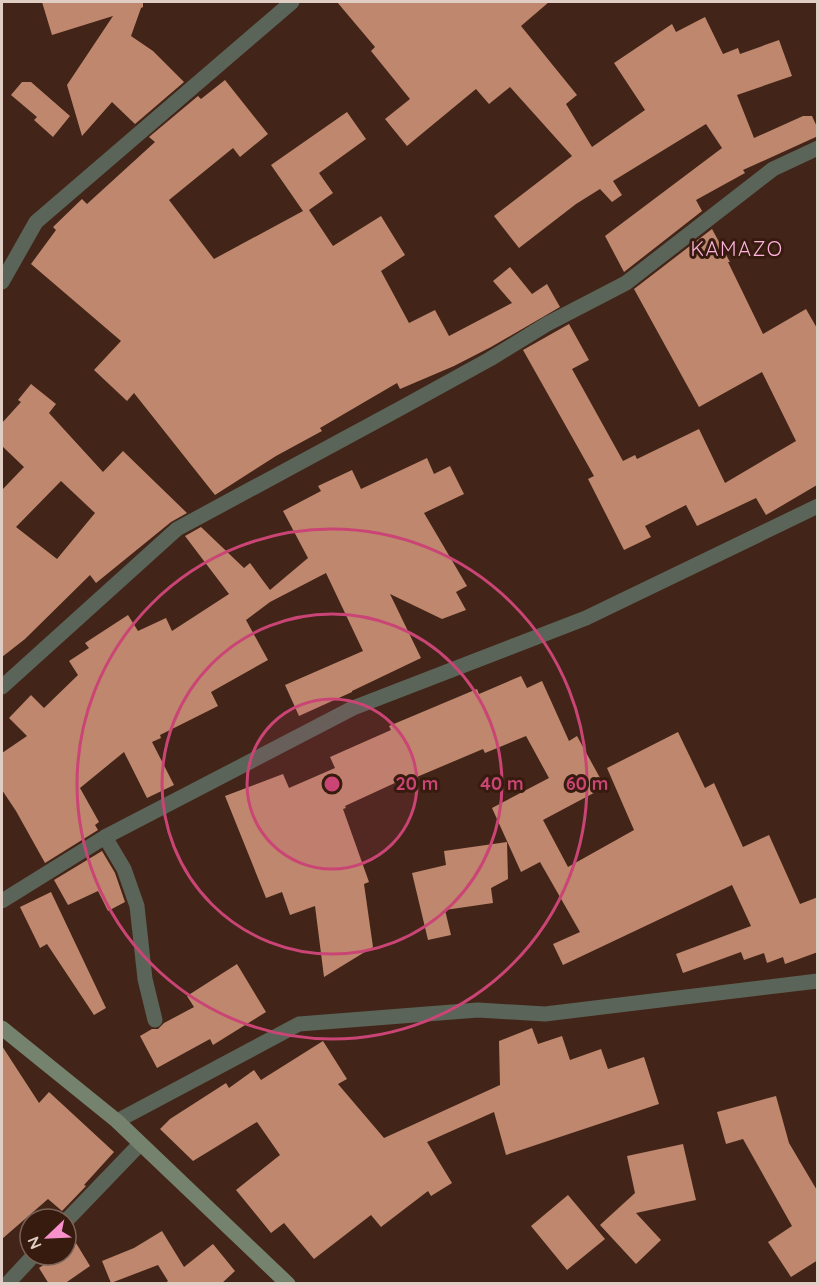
<svg xmlns="http://www.w3.org/2000/svg" width="819" height="1285" font-family="Quicksand,sans-serif">
	<rect width="100%" height="100%" fill="#422518"/>
	<!-- building -->
	<g fill="#bf876e" fill-rule="evenodd">
		<polygon points="42,2 143,2 143,7 141,8 131,36 153,51 184,82 135,124 112,102 82,136 67,85 113,16 52,35"/>
		<polygon points="337,2 549,2 521,26 577,95 566,104 592,147 645,110 614,63 672,24 676,32 705,17 723,54 738,48 740,54 779,40 792,76 737,95 754,138 803,116 812,116 818,129 818,136 743,170 745,173 696,200 702,211 624,272 605,236 722,148 706,124 613,181 622,195 612,202 600,189 576,204 519,248 494,216 572,156 510,87 489,104 476,89 407,146 385,119 410,99 371,51 375,47"/>
		<polygon points="225,80 268,134 240,157 233,148 169,200 214,259 303,211 271,165 347,112 366,139 319,173 333,193 309,210 333,246 381,216 405,255 381,271 409,323 435,310 449,336 512,303 493,281 510,267 532,294 547,284 560,307 491,347 454,366 400,389 397,383 320,428 322,431 276,456 215,495 134,393 127,401 94,370 121,341 31,264 56,230 53,227 82,199 87,204 155,142 149,137 198,96 201,99"/>
		<polygon points="22,82 31,82 70,116 53,137 34,120 37,117 11,95"/>
		<polygon points="712,229 730,262 728,262 763,334 806,309 818,330 818,487 817,485 766,515 756,498 697,526 686,505 645,526 651,537 624,550 588,479 594,476 523,350 569,324 589,360 572,369 623,461 635,455 637,459 699,429 725,483 796,441 762,372 699,407 634,289"/>
		<path d="M31,384L56,404L49,413L103,472L123,451L187,513L171,522L96,583L90,575L25,639L2,657V490L24,467L2,446V423L21,402L18,400ZM61,481L95,513L57,559L16,527Z"/>
		<polygon points="427,458 434,474 450,466 464,494 424,513 467,586 456,592 466,610 442,619 390,594 421,658 352,691 352,692 299,716 285,685 363,651 326,573 270,602 246,620 268,660 211,692 218,706 160,735 161,738 152,742 174,785 147,798 124,752 80,788 99,822 95,825 98,830 45,863 16,811 2,790 2,753 27,736 9,718 31,695 44,708 78,675 69,661 89,648 85,643 128,615 138,631 166,618 172,631 229,594 185,536 201,527 244,568 250,563 270,590 308,558 283,511 321,491 318,486 352,470 361,489"/>
		<polygon points="521,676 527,688 542,681 569,741 577,736 605,787 543,820 568,867 634,830 607,768 678,732 705,788 714,783 743,847 769,835 800,904 818,897 818,952 785,964 783,957 767,963 764,953 744,960 741,952 683,973 676,954 751,926 732,885 563,965 553,944 580,932 540,862 521,872 492,808 549,778 526,736 485,753 483,749 412,779 410,776 345,806 346,808 343,809 369,882 364,884 373,947 324,977 315,906 290,915 282,892 266,898 225,796 283,774 289,788 335,768 330,757 391,730 389,726 477,689 479,694"/>
		<polygon points="507,842 508,879 491,888 493,903 445,910 451,935 428,940 412,873 446,865 444,851"/>
		<polygon points="102,851 115,873 125,902 108,911 98,891 68,905 54,880"/>
		<polygon points="51,892 106,1008 94,1015 47,944 40,948 20,907"/>
		<polygon points="237,964 266,1012 213,1045 210,1039 157,1068 140,1036 152,1029 158,1029 164,1023 194,1007 187,996"/>
		<polygon points="532,1028 538,1044 562,1036 570,1060 601,1049 608,1069 644,1057 659,1104 506,1155 494,1112 427,1142 452,1183 431,1196 428,1191 381,1227 371,1215 314,1259 284,1223 271,1233 236,1190 280,1155 257,1122 193,1161 160,1129 170,1119 226,1083 229,1088 254,1070 261,1080 323,1041 347,1079 338,1084 384,1138 500,1085 499,1041"/>
		<polygon points="2,1046 39,1103 49,1092 114,1152 84,1185 86,1186 62,1211 48,1199 2,1239"/>
		<polygon points="776,1096 789,1143 818,1192 818,1260 791,1277 768,1242 792,1226 743,1139 726,1144 717,1112"/>
		<polygon points="683,1144 696,1200 636,1213 661,1240 636,1264 600,1225 635,1193 627,1156"/>
		<polygon points="568,1195 605,1239 567,1270 531,1226"/>
		<polygon points="162,1231 184,1267 213,1244 235,1271 221,1284 164,1284 168,1281 158,1265 111,1283 102,1261 134,1248"/>
		<polygon points="76,1243 90,1266 64,1284 49,1284 39,1268 58,1255 66,1255 66,1250"/>
	</g>
	<g fill="none" stroke-linecap="round" stroke-linejoin="round">
		<!-- street -->
		<g stroke="#5b6458" stroke-width="15">
			<polyline points="2,282 36,222 292,2"/>
			<polyline points="2,687 177,529 401,408 490,359 547,324 626,283 773,169 818,148"/>
			<polyline points="105,837 124,869 137,906 145,979 155,1020"/>
			<polyline points="2,901 105,837 353,708 586,618 818,506"/>
			<polyline points="117,1121 299,1024 478,1010 545,1014 818,981"/>
			<polyline points="66,1221 140,1144"/>
			<polyline points="7,1284 34,1255"/>
		</g>
		<!-- secondary -->
		<polyline stroke="#74826e" stroke-width="15" points="2,1028 117,1121 288,1284"/>
	</g>
	<!-- distance rings -->
	<circle cx="332" cy="784" r="85" fill="#ca4575" fill-opacity=".12"/>
	<g fill="none" stroke="#ca4575" stroke-width="3">
		<circle cx="332" cy="784" r="85"/>
		<circle cx="332" cy="784" r="170"/>
		<circle cx="332" cy="784" r="255"/>
	</g>
	<g text-anchor="middle" stroke-width="6" stroke-linejoin="round" paint-order="stroke">
		<!-- quarter labels -->
		<g font-size="20" letter-spacing="1.5" fill="#fdb3dc" stroke="#371b0e">
			<text x="737" y="256">KAMAZO</text>
		</g>
	</g>
	<circle cx="332" cy="784" r="9" fill="#ca4575" stroke="#371b0e" stroke-width="3"/>
	<g font-size="18" text-anchor="middle" font-weight="bold" fill="#ca4575" stroke="#371b0e" stroke-width="6" stroke-linejoin="round" paint-order="stroke">
		<text x="417" y="790">20 m</text>
		<text x="502" y="790">40 m</text>
		<text x="587" y="790">60 m</text>
	</g>
	<!-- border -->
	<rect width="819" height="1285" fill="none" stroke="#e0cdc4" stroke-width="6"/>
	<!-- north arrow -->
	<g transform="translate(48 1237) rotate(247)"><circle r="28" fill="#371b0e" stroke="#7b6257" stroke-width="1.5"/>
	<path d="M0-4.5L10 22L0 15L-10 22Z" fill="#f890cc"/>
	<text y="-9" font-size="16" font-weight="bold" text-anchor="middle" fill="#e0cdc4">N</text>
	</g>
</svg>
